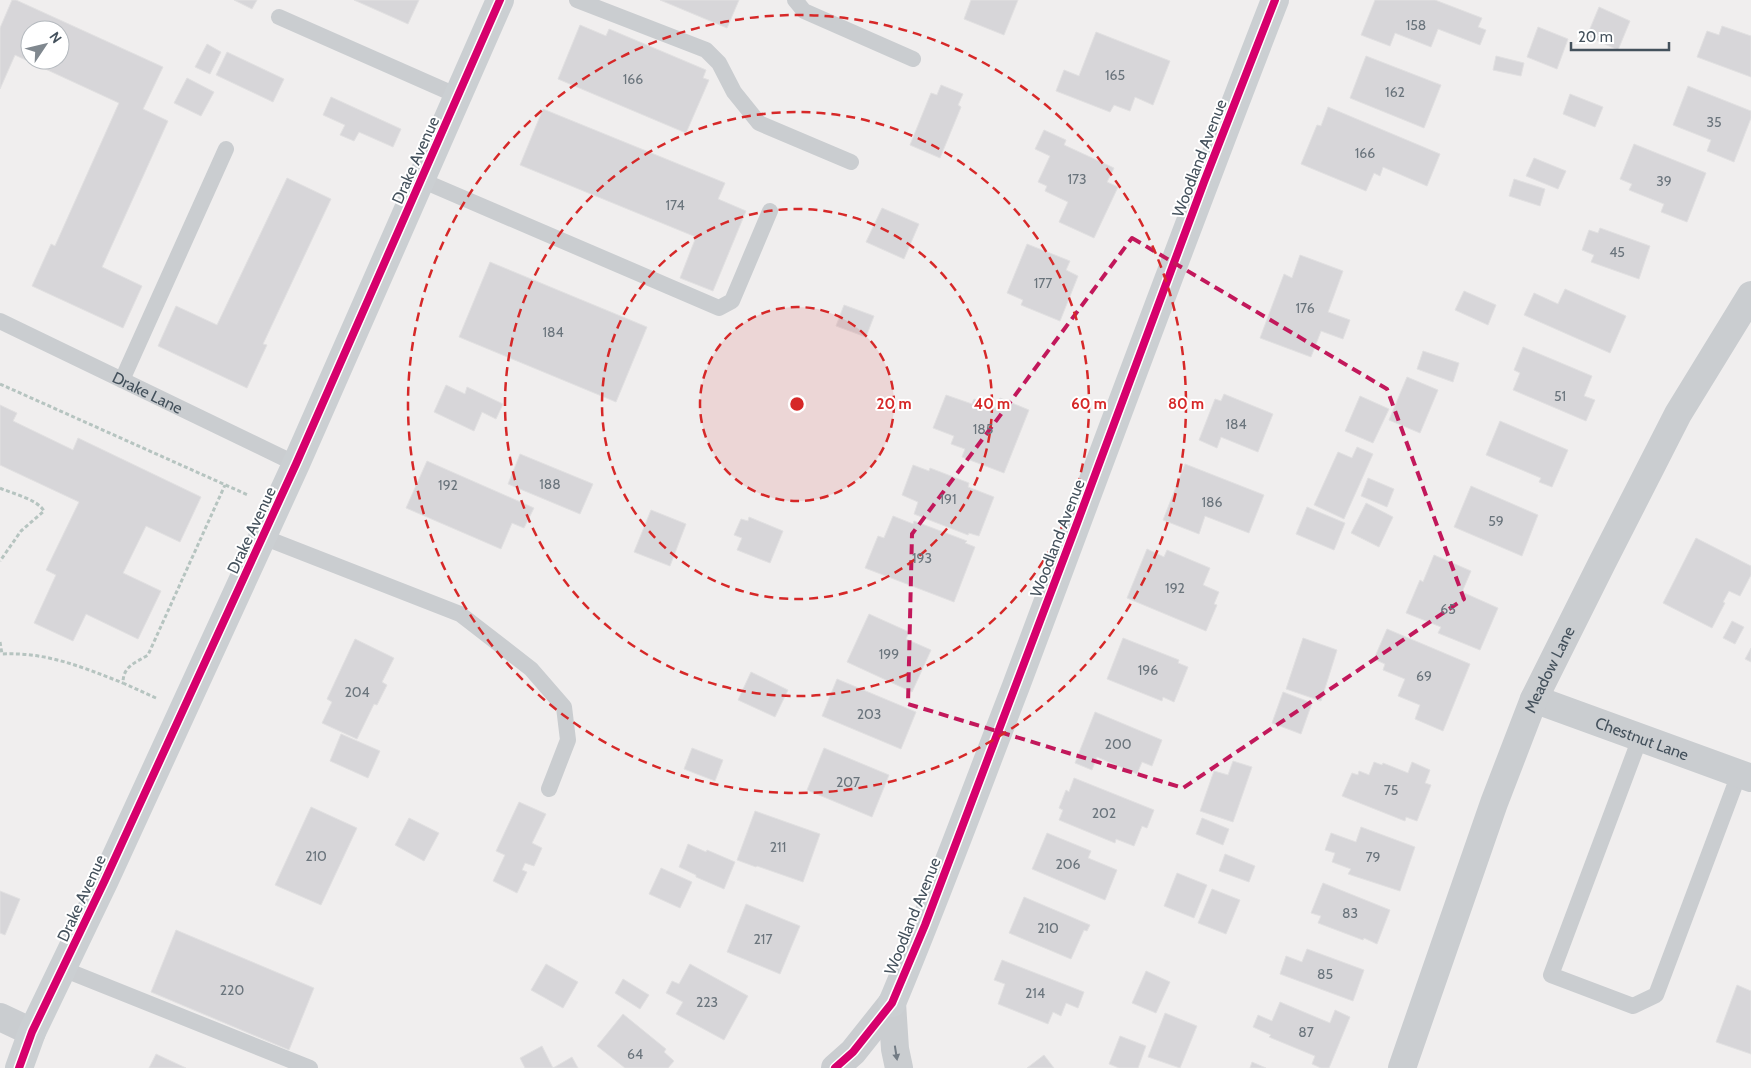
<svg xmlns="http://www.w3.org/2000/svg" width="1751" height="1068" font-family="Cabin,sans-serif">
	<rect width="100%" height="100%" fill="#f0eeee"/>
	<!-- building -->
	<g fill="#d7d6d9" stroke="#e1e0e1" fill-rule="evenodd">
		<path d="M12,0H16L163,67L143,109L168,121L102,267L142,286L123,328L32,286L51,244L55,246L119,103L15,55L0,89V28ZM30,30H60V60H30Z"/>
		<polygon points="234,0 257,0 252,9"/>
		<polygon points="354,0 419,0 408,24"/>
		<polygon points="660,0 739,0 727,28"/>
		<polygon points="971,0 1018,0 1004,35 964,19"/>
		<polygon points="1375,0 1435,0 1482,18 1478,27 1486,30 1480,45 1438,29 1431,47 1395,33 1390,46 1361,35"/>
		<polygon points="1599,7 1630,21 1618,50 1587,36"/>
		<polygon points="580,25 606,36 609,29 706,70 703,78 709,80 686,133 558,79"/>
		<polygon points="1722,26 1751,36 1751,77 1697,57 1707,31 1719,35"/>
		<polygon points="1538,27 1568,39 1557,69 1527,57"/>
		<polygon points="1096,32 1170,61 1153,105 1135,97 1130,111 1114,105 1110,112 1056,91 1064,70 1079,76"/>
		<polygon points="207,44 221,52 210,74 195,67"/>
		<polygon points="227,52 284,79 273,102 216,75"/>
		<polygon points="1366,56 1441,85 1424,128 1350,98"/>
		<polygon points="1496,56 1524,63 1521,76 1493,70"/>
		<polygon points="187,78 214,92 201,116 174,103"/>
		<polygon points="941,85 963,94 958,105 961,107 940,158 910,145 931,93 937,95"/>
		<polygon points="1688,86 1751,111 1751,118 1734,162 1707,151 1711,140 1673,125"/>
		<polygon points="1570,94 1603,107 1595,127 1563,114"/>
		<polygon points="331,97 401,129 393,147 359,132 354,141 340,135 345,125 323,115"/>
		<polygon points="1328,107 1440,154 1427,186 1383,167 1380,176 1374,173 1366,191 1301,164 1317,125 1321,126"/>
		<polygon points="543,109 725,183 718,199 746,211 713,291 680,278 696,237 520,165"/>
		<polygon points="1044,130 1066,140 1064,145 1114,168 1107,182 1118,187 1094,238 1059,222 1068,202 1045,191 1047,186 1038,182 1050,156 1035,149"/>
		<polygon points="1634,144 1706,173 1687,222 1661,212 1664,204 1629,190 1632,184 1620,179"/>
		<polygon points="1534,158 1566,171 1558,189 1526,176"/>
		<polygon points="287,178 331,199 263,344 267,345 247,388 158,346 176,306 217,325"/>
		<polygon points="1514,179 1545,189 1540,206 1509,196"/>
		<polygon points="882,208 919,224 904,259 866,242"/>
		<polygon points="1600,228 1650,246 1639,279 1591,262 1594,255 1582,250 1589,230 1598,233"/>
		<polygon points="1027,244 1070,261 1066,270 1078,276 1060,321 1021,305 1023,300 1007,293"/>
		<polygon points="1300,255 1343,271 1328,312 1350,320 1343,339 1321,331 1311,357 1260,338 1284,274 1292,278"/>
		<polygon points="490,262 647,327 616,402 459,337"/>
		<polygon points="1565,289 1626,316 1610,353 1524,315 1534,293 1558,304"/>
		<polygon points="1464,291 1496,305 1488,325 1455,310"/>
		<polygon points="844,305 874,316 866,337 836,326"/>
		<polygon points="1523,347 1592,376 1584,396 1595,400 1586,421 1513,390 1520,373 1514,370"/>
		<polygon points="1423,351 1459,363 1453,382 1417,369"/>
		<polygon points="1407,377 1438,390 1420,433 1389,420"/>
		<polygon points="446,385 465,394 467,387 503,404 496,419 482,412 474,431 434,412"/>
		<polygon points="1224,394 1273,414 1258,452 1221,437 1217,448 1199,440 1215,399 1221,401"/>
		<polygon points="946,395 972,404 974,399 996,408 1000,398 1029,410 1004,473 962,457 965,449 951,444 954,436 933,428"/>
		<polygon points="1360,396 1389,409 1373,443 1345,431"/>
		<polygon points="0,405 17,413 13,421 73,450 78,438 201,497 180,542 146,526 123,573 161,591 138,639 86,614 73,641 34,623 56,575 46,570 79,502 0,465"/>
		<polygon points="1500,421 1568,450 1552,487 1539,482 1541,478 1486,455"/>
		<polygon points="1357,447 1373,454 1344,519 1314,505 1338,452 1352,458"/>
		<polygon points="520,454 593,484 580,514 508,484"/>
		<polygon points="427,461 534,508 524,528 512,523 501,549 406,508"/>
		<polygon points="1185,464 1264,495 1249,533 1205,516 1199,534 1163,520"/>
		<polygon points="913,465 929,471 930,468 969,483 968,487 994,497 979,536 969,533 968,535 914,514 918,502 902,495"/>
		<polygon points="1368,478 1394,489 1387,507 1361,496"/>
		<polygon points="1471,486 1538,515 1522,556 1454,527"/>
		<polygon points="1366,503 1393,517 1379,547 1351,533"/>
		<polygon points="1307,507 1345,523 1334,550 1296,534"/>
		<polygon points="651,510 686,524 670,566 634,552"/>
		<polygon points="893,516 913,524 914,521 967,541 965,543 975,547 954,602 865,568 878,536 884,538"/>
		<polygon points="749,517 783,531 770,563 737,550 742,538 734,535 741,519 748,521"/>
		<polygon points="1696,538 1751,566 1751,575 1740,596 1729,591 1723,602 1725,603 1712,628 1663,603"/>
		<polygon points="1147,549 1164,557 1167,550 1210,568 1203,585 1219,592 1214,604 1217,605 1206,631 1127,598"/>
		<polygon points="1434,555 1471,571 1462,592 1498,608 1480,650 1438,633 1441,627 1406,613 1420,580 1423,582"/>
		<polygon points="869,614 909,632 906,639 931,650 912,692 847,662"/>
		<polygon points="1732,621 1744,627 1735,644 1723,638"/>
		<polygon points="1387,629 1470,664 1443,731 1415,719 1420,705 1398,696 1405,679 1383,670 1385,664 1374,659"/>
		<polygon points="1123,638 1179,660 1178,663 1188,667 1174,702 1163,697 1162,701 1107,679"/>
		<polygon points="1303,638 1337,650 1321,701 1286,689"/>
		<polygon points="355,639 394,658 382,682 387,685 377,705 374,704 357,739 322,723 332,702 327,699"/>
		<polygon points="1751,648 1751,662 1745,659"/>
		<polygon points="751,672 788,690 775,717 738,700"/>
		<polygon points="837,679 916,712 901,749 822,716"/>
		<polygon points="1283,692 1312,703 1301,734 1272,723"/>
		<polygon points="1095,712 1162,740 1152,766 1142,762 1137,774 1097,757 1092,770 1075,763"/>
		<polygon points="341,734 380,751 368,778 330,761"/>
		<polygon points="692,748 723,760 715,781 684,769"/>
		<polygon points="824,748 889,775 872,817 807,790"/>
		<polygon points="1233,761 1252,767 1233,822 1200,811 1214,771 1228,775"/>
		<polygon points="1374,762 1382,765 1383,763 1408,773 1412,762 1430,770 1425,783 1431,785 1417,821 1406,817 1405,821 1342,796 1352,773 1358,775 1359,771 1369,775"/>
		<polygon points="1074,778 1154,810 1147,828 1142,826 1134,846 1116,839 1115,843 1059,820 1063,810 1059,808 1066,790 1069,792"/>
		<polygon points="519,802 546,814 532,843 542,848 534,866 525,863 522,870 527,872 517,893 493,881 505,855 496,851"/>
		<polygon points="311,807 357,828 321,905 275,885"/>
		<polygon points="755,811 820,834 803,882 757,866 756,867 737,860"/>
		<polygon points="409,818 439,833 424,861 395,845"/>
		<polygon points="1202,818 1229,829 1223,845 1196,834"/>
		<polygon points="1361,827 1415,847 1400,891 1348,874 1351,869 1332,862 1335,853 1325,850 1331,833 1356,842"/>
		<polygon points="1047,833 1091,851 1088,858 1117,870 1105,900 1032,869"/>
		<polygon points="688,844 706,852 707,850 735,862 724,889 696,877 696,875 679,867"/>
		<polygon points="1225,854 1255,866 1249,882 1219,871"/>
		<polygon points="661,868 692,882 680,908 649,894"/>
		<polygon points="1177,873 1207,885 1194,918 1164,906"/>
		<polygon points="1323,883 1390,910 1377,944 1364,938 1363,940 1318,923 1321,916 1311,913"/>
		<polygon points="1212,889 1240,900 1226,934 1198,923"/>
		<polygon points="0,891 20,899 5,935 0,933"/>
		<polygon points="1024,897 1090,925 1087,931 1084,930 1071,959 1009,933"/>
		<polygon points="746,904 800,926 780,974 727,952"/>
		<polygon points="176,930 314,988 289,1050 151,992"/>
		<polygon points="1307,949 1364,970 1353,1001 1280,974 1286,956 1302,962"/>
		<polygon points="1002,960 1084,992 1078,1008 1066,1003 1061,1016 1053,1012 1048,1024 998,1004 1005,984 994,980"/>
		<polygon points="546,964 578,982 563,1008 531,990"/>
		<polygon points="690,964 748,996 724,1040 676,1014 683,1002 666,993 672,981 679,984"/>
		<polygon points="1146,971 1170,982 1156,1013 1132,1003"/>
		<polygon points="623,979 649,995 640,1009 615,993"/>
		<polygon points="1737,985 1751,991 1751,1054 1716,1042"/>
		<polygon points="1280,1002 1330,1023 1335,1010 1350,1017 1329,1068 1321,1068 1312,1064 1315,1056 1269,1037 1271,1035 1253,1027 1258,1015 1272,1021"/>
		<polygon points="1165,1013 1197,1026 1180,1068 1148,1057"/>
		<polygon points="623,1014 666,1049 664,1052 674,1061 668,1068 625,1068 597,1046"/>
		<polygon points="1120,1036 1146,1046 1138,1068 1119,1068 1109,1064"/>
		<polygon points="542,1046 553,1068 572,1057 578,1068 525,1068 520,1058"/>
		<polygon points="156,1054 186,1068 149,1068"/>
		<polygon points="1044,1055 1054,1068 1027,1068"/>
		<polygon points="1252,1062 1266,1068 1250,1068"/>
	</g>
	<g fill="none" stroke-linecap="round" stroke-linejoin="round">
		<!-- path -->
		<g stroke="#b6c4c0" stroke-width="3" stroke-dasharray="4 2.5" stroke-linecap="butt">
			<polyline points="0,384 248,495"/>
			<path d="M0,488C13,494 37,499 44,511L21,531L0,561"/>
			<path d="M0,642L2,654C47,652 82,667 123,683"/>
			<path d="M156,698L123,683C123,666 135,663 148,655L225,485"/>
		</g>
		<!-- lane -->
		<g stroke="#cacdd0" stroke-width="16">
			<polyline points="577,0 706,50 719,63 734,92 759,123 851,162"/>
			<polyline points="795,0 804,11 913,59"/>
			<polyline points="279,17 458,96"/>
			<polyline points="421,180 719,308 732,301 770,211"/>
			<path id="s1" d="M0,321L296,464"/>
			<polyline points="122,380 226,149"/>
			<polyline points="263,537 460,614 531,669 564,707 568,740 549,789"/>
			<polyline points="1640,738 1551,975 1633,1006 1656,995 1739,774"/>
			<polyline points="63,969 310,1068"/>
		</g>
		<!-- street -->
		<g stroke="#cacdd0" stroke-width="28">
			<path id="s2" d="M1534,699L1751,778"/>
			<polyline points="892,1003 895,1049 899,1068"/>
			<polyline points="0,1017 32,1032"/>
			<polyline points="835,1068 853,1052 892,1003"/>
			<path id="s3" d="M1402,1068L1494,803L1534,699L1602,563L1678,414L1751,295"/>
		</g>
		<!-- secondary -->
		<g stroke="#cbcfd2" stroke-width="28">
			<path d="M892,1003C936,898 975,792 1016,686C1102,457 1186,228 1275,0"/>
			<polyline points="19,1068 32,1032 105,880 296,464 500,0"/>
		</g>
		<defs>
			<g id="cycleway">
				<polyline points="19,1068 32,1032 105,880 296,464 500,0"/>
				<polyline points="835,1068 853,1052 892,1003 925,925 1076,526 1204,182 1275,0"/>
			</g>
		</defs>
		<!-- cycleway casing -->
		<use href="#cycleway" stroke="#fff" stroke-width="11"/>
		<!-- cycleway -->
		<use href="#cycleway" stroke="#d6006c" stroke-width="8"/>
	</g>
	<!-- one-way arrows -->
	<defs><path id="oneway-solid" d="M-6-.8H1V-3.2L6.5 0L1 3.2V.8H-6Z" transform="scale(1.25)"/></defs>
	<use fill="#737c85" href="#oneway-solid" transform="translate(896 1053) rotate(81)"/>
	<!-- marked area -->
	<path fill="none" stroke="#c2185b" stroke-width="4" stroke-dasharray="10 6" stroke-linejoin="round" d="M1132,238L1387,389L1464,599L1183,788L908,704L912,534Z"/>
	<!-- distance rings -->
	<circle cx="797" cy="404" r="97" fill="#d62828" fill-opacity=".12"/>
	<g fill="none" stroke="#d62828" stroke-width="2.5" stroke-dasharray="9 6">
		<circle cx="797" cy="404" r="97"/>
		<circle cx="797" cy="404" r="195"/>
		<circle cx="797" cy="404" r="292"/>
		<circle cx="797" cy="404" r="389"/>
	</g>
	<g text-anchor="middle" stroke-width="4" stroke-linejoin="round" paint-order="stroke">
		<!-- number labels -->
		<g font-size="14" fill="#6a747c">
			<text x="1416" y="30">158</text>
			<text x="1115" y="80">165</text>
			<text x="633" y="84">166</text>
			<text x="1395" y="97">162</text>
			<text x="1714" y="127">35</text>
			<text x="1365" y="158">166</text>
			<text x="1077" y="184">173</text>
			<text x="1664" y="186">39</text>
			<text x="675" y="210">174</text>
			<text x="1617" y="257">45</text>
			<text x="1043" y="288">177</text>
			<text x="1305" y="313">176</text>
			<text x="553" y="337">184</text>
			<text x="1560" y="401">51</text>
			<text x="1236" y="429">184</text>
			<text x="983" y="434">185</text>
			<text x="550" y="489">188</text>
			<text x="448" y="490">192</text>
			<text x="948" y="504">191</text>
			<text x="1212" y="507">186</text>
			<text x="1496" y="526">59</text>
			<text x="922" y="563">193</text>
			<text x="1175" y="593">192</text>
			<text x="1448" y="614">65</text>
			<text x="889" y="659">199</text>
			<text x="1148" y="675">196</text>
			<text x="1424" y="681">69</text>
			<text x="357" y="697">204</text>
			<text x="869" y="719">203</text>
			<text x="1118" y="749">200</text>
			<text x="848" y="787">207</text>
			<text x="1391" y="795">75</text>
			<text x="1104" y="818">202</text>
			<text x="778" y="852">211</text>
			<text x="316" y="861">210</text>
			<text x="1373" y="862">79</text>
			<text x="1068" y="869">206</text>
			<text x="1350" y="918">83</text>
			<text x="1048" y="933">210</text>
			<text x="763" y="944">217</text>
			<text x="1325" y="979">85</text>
			<text x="232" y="995">220</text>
			<text x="1035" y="998">214</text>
			<text x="707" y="1007">223</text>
			<text x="1306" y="1037">87</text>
			<text x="635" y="1059">64</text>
		</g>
		<!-- street labels -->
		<g font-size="16" fill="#44515c" stroke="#fff">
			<text transform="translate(1199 158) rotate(-69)" y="6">Woodland Avenue</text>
			<text transform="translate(415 160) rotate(-66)" y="6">Drake Avenue</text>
			<text dy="6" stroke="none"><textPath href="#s1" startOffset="164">Drake Lane</textPath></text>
			<text transform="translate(251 530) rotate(-65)" y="6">Drake Avenue</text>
			<text transform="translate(1057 538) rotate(-69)" y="6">Woodland Avenue</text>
			<text dy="6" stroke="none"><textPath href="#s3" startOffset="425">Meadow Lane</textPath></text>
			<text dy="6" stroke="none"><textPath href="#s2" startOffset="115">Chestnut Lane</textPath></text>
			<text transform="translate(81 898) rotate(-65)" y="6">Drake Avenue</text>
			<text transform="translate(912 916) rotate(-68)" y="6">Woodland Avenue</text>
		</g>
	</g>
	<circle cx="797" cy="404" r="8" fill="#d62828" stroke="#fff" stroke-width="2.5"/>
	<g font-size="15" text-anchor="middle" font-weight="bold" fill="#d62828" stroke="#fff" stroke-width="4" stroke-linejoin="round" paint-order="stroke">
		<text x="894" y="409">20 m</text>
		<text x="992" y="409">40 m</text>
		<text x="1089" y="409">60 m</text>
		<text x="1186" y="409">80 m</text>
	</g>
	<!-- north arrow -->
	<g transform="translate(45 45) rotate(55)"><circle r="24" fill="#ffffff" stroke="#b4b9be"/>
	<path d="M0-4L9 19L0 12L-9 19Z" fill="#80888f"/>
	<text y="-8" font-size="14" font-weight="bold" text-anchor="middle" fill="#44515c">N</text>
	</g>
	<!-- scale -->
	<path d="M1571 42v8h98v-8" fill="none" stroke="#44515c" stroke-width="2.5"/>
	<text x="1578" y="42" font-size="15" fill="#44515c" stroke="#ffffff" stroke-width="4" paint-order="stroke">20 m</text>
</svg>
